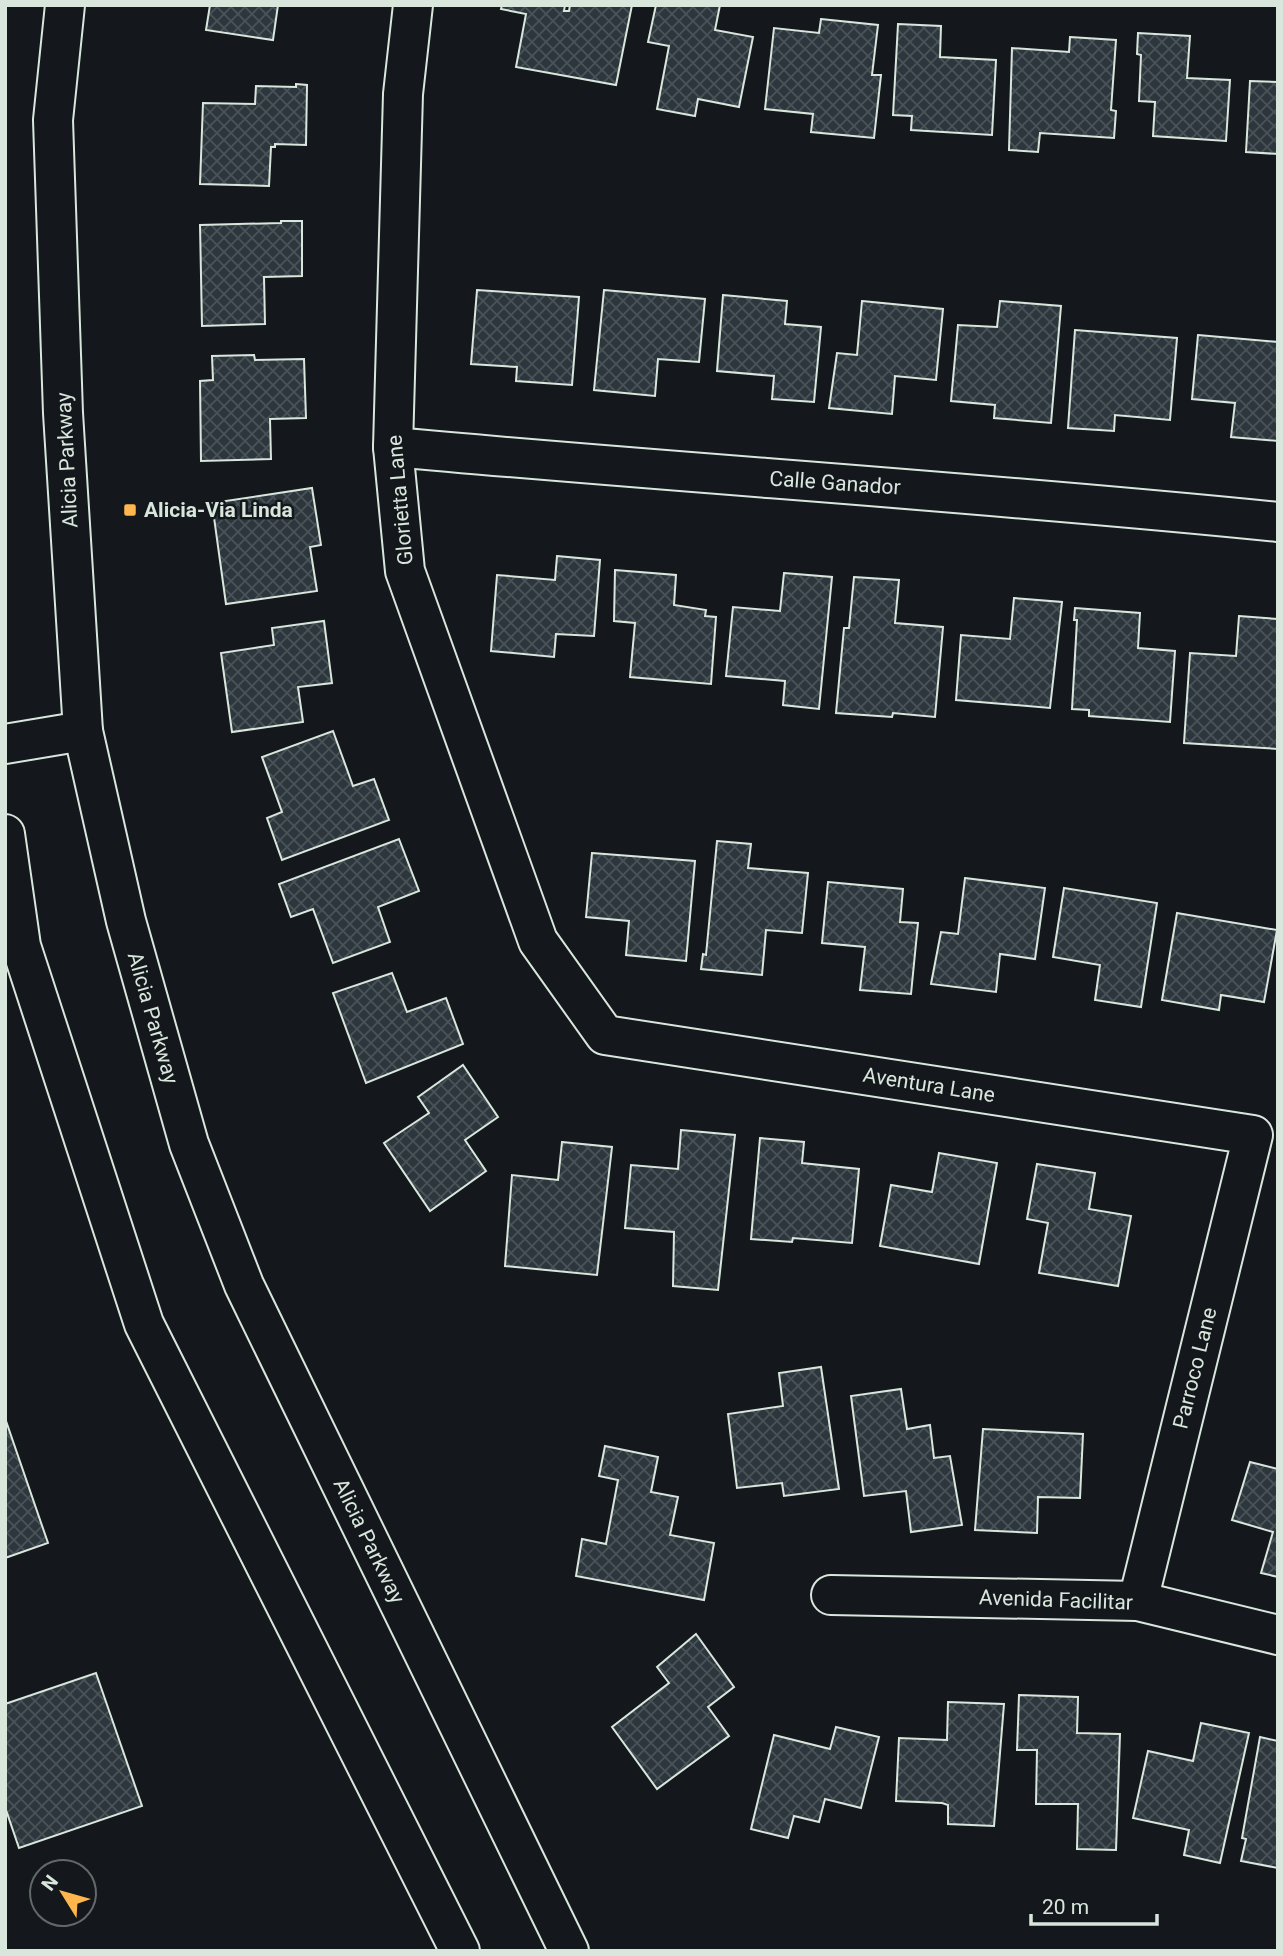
<svg xmlns="http://www.w3.org/2000/svg" width="1283" height="1956" font-family="Roboto,sans-serif">
	<defs>
		<pattern id="building-cross-hatch" width="8" height="8" patternUnits="userSpaceOnUse" patternTransform="scale(1.75)"><rect width="8" height="8" fill="#2c363c"/><path d="M0 0l8 8M0 8l8-8" fill="none" stroke="#4a5358"/></pattern>
	</defs>
	<rect width="100%" height="100%" fill="#14181c"/>
	<!-- building -->
	<g fill="url(#building-cross-hatch)" stroke="#d8e6dc" stroke-width="2">
		<polygon points="210,5 278,5 273,40 206,30"/>
		<polygon points="502,5 565,5 564,11 569,11 570,5 632,5 616,85 516,67 526,14 501,9"/>
		<polygon points="656,5 720,5 715,30 753,37 739,107 698,99 695,116 657,109 669,46 648,42"/>
		<polygon points="821,19 878,25 872,75 881,75 874,138 811,132 813,114 765,109 774,28 819,33"/>
		<polygon points="898,24 941,26 940,57 996,60 992,135 911,130 912,116 893,115"/>
		<polygon points="1138,33 1190,36 1187,78 1230,80 1226,141 1153,136 1155,102 1139,101 1141,55 1137,54"/>
		<polygon points="1070,37 1116,40 1111,110 1116,111 1114,138 1040,133 1038,152 1009,150 1012,48 1069,52"/>
		<polygon points="1250,81 1278,82 1278,154 1246,152"/>
		<polygon points="296,84 307,85 306,145 275,144 275,147 271,147 269,186 200,184 203,103 255,104 256,86 296,87"/>
		<polygon points="281,221 302,221 302,276 264,277 265,324 202,326 200,225 281,223"/>
		<polygon points="477,290 579,297 572,385 516,381 517,367 471,364"/>
		<polygon points="604,290 705,299 699,362 658,359 655,396 594,390"/>
		<polygon points="723,295 787,301 785,324 821,327 814,402 772,399 774,376 717,371"/>
		<polygon points="862,301 943,309 936,380 895,376 892,414 829,408 837,353 857,355"/>
		<polygon points="1000,301 1061,306 1051,423 994,418 995,405 951,401 958,325 997,327"/>
		<polygon points="1075,330 1177,338 1170,420 1115,415 1114,431 1068,428"/>
		<polygon points="1198,335 1278,342 1278,441 1231,437 1235,403 1192,399"/>
		<polygon points="254,355 255,360 304,359 306,418 270,419 271,459 201,461 200,381 213,380 212,356"/>
		<polygon points="312,488 321,545 310,547 317,591 226,604 212,503"/>
		<polygon points="557,556 600,560 594,636 556,634 554,657 491,651 497,575 555,580"/>
		<polygon points="615,570 676,575 674,605 706,610 705,616 716,617 711,684 630,677 635,623 614,621"/>
		<polygon points="784,573 832,577 819,709 783,705 785,681 726,676 733,607 780,611"/>
		<polygon points="854,577 899,580 895,623 943,627 935,717 893,713 892,717 836,713 844,628 849,628"/>
		<polygon points="1014,598 1062,602 1050,708 956,700 961,635 1010,639"/>
		<polygon points="1075,608 1140,613 1138,648 1175,651 1170,722 1089,716 1089,710 1072,709 1077,620 1074,620"/>
		<polygon points="1239,616 1278,619 1278,749 1184,743 1190,653 1236,656"/>
		<polygon points="324,621 332,683 298,687 303,722 232,732 221,653 274,645 272,628"/>
		<polygon points="333,731 353,786 374,779 389,820 282,860 267,818 282,812 262,757"/>
		<polygon points="399,839 419,891 378,907 390,942 333,963 313,909 291,917 279,884"/>
		<polygon points="717,841 751,844 748,868 808,873 802,933 766,930 762,975 701,969 703,954 706,955"/>
		<polygon points="592,853 695,861 686,961 626,955 629,921 586,917"/>
		<polygon points="965,878 1045,888 1035,959 1000,954 996,992 931,984 941,932 958,934"/>
		<polygon points="828,882 903,889 900,922 918,923 911,994 860,990 865,947 822,943"/>
		<polygon points="1064,888 1157,903 1141,1007 1095,1000 1100,965 1053,957"/>
		<polygon points="1177,913 1277,930 1264,1002 1221,995 1219,1010 1162,1000"/>
		<polygon points="392,973 407,1012 446,998 463,1044 366,1083 333,993"/>
		<polygon points="463,1065 498,1117 465,1140 486,1171 430,1211 384,1143 429,1113 418,1097"/>
		<polygon points="681,1130 735,1135 718,1290 673,1286 674,1232 625,1228 631,1165 678,1169"/>
		<polygon points="760,1138 804,1142 802,1163 859,1169 852,1243 793,1238 792,1242 751,1239"/>
		<polygon points="562,1142 612,1147 597,1275 505,1266 512,1175 558,1180"/>
		<polygon points="939,1153 997,1163 979,1264 880,1246 891,1185 932,1192"/>
		<polygon points="1037,1164 1095,1173 1089,1209 1131,1216 1118,1286 1039,1273 1048,1223 1027,1219"/>
		<polygon points="821,1367 839,1489 784,1496 782,1483 737,1488 728,1414 783,1406 779,1373"/>
		<polygon points="901,1389 907,1429 930,1425 934,1458 950,1456 962,1525 911,1532 906,1491 864,1496 851,1396"/>
		<polygon points="5,1418 48,1543 5,1558"/>
		<polygon points="983,1429 1083,1434 1080,1498 1038,1497 1037,1533 975,1530"/>
		<polygon points="605,1446 658,1457 651,1492 678,1497 670,1535 714,1543 704,1600 576,1576 582,1539 606,1544 618,1480 599,1476"/>
		<polygon points="1250,1462 1278,1469 1278,1577 1261,1573 1273,1532 1232,1520"/>
		<polygon points="696,1634 734,1687 708,1707 729,1736 657,1789 612,1727 669,1683 657,1667"/>
		<polygon points="96,1673 142,1806 19,1848 5,1807 5,1704"/>
		<polygon points="1019,1695 1078,1697 1077,1733 1120,1734 1116,1850 1077,1849 1078,1804 1036,1804 1037,1750 1017,1750"/>
		<polygon points="948,1702 1004,1704 994,1826 948,1824 948,1805 942,1803 896,1801 899,1738 947,1740"/>
		<polygon points="1201,1723 1249,1733 1220,1863 1184,1855 1189,1830 1133,1818 1148,1751 1193,1761"/>
		<polygon points="836,1727 879,1737 861,1808 825,1799 819,1822 794,1816 788,1838 751,1829 774,1735 830,1749"/>
		<polygon points="1260,1737 1278,1741 1278,1868 1241,1861 1246,1839 1242,1838"/>
	</g>
	<g fill="none" stroke-linecap="round" stroke-linejoin="round">
		<defs>
			<g id="street">
				<polyline points="413,5 403,94 393,447 405,571 538,941 605,1035 1253,1135 1138,1601"/>
				<path d="M393,447C688,474 983,492 1278,522"/>
				<polyline points="831,1595 1138,1601 1278,1635"/>
			</g>
			<polyline id="secondary" points="5,744 83,731"/>
			<g id="primary">
				<polyline points="65,5 53,120 63,413 83,731 126,921 189,1144 244,1285 569,1951"/>
				<polyline points="5,834 21,946 144,1324 460,1951"/>
			</g>
		</defs>
		<!-- street casing -->
		<use href="#street" stroke="#d8e6dc" stroke-width="42"/>
		<!-- secondary casing -->
		<use href="#secondary" stroke="#d8e6dc" stroke-width="42"/>
		<!-- primary casing -->
		<use href="#primary" stroke="#d8e6dc" stroke-width="42"/>
		<!-- street -->
		<use href="#street" stroke="#14181c" stroke-width="38"/>
		<!-- secondary -->
		<use href="#secondary" stroke="#14181c" stroke-width="38"/>
		<!-- primary -->
		<use href="#primary" stroke="#14181c" stroke-width="38"/>
	</g>
	<!-- markers -->
	<rect fill="#ffb74d" stroke="#14181c" stroke-width="2.5" x="123" y="503" width="14" height="14" rx="3.5"/>
	<g text-anchor="middle" stroke-width="5" stroke-linejoin="round" paint-order="stroke">
		<!-- street labels -->
		<g font-size="21" fill="#d8e6dc" stroke="#14181c">
			<text transform="translate(67 460) rotate(-93)" y="7">Alicia Parkway</text>
			<text transform="translate(835 483) rotate(4)" y="7">Calle Ganador</text>
			<text transform="translate(400 500) rotate(-95)" y="7">Glorietta Lane</text>
			<text transform="translate(153 1018) rotate(74)" y="7">Alicia Parkway</text>
			<text transform="translate(929 1085) rotate(9)" y="7">Aventura Lane</text>
			<text transform="translate(1195 1368) rotate(-76)" y="7">Parroco Lane</text>
			<text transform="translate(369 1541) rotate(64)" y="7">Alicia Parkway</text>
			<text transform="translate(1056 1600) rotate(2)" y="7">Avenida Facilitar</text>
		</g>
		<!-- poi labels -->
		<g font-size="21" font-weight="bold" fill="#d8e6dc" stroke="#14181c" text-anchor="start">
			<text x="144" y="517">Alicia-Via Linda</text>
		</g>
	</g>
	<!-- border -->
	<rect width="1283" height="1956" fill="none" stroke="#d8e6dc" stroke-width="14"/>
	<!-- north arrow -->
	<g transform="translate(63 1893) rotate(307)"><circle r="33" fill="#14181c" stroke="#626a69" stroke-width="2"/>
	<path d="M0-5L12 26L0 18L-12 26Z" fill="#ffb74d"/>
	<text y="-10" font-size="19" font-weight="bold" text-anchor="middle" fill="#d8e6dc">N</text>
	</g>
	<!-- scale -->
	<path d="M1031 1914v10h126v-10" fill="none" stroke="#d8e6dc" stroke-width="3.5"/>
	<text x="1042" y="1914" font-size="21" fill="#d8e6dc" stroke="#14181c" stroke-width="5" paint-order="stroke">20 m</text>
</svg>
